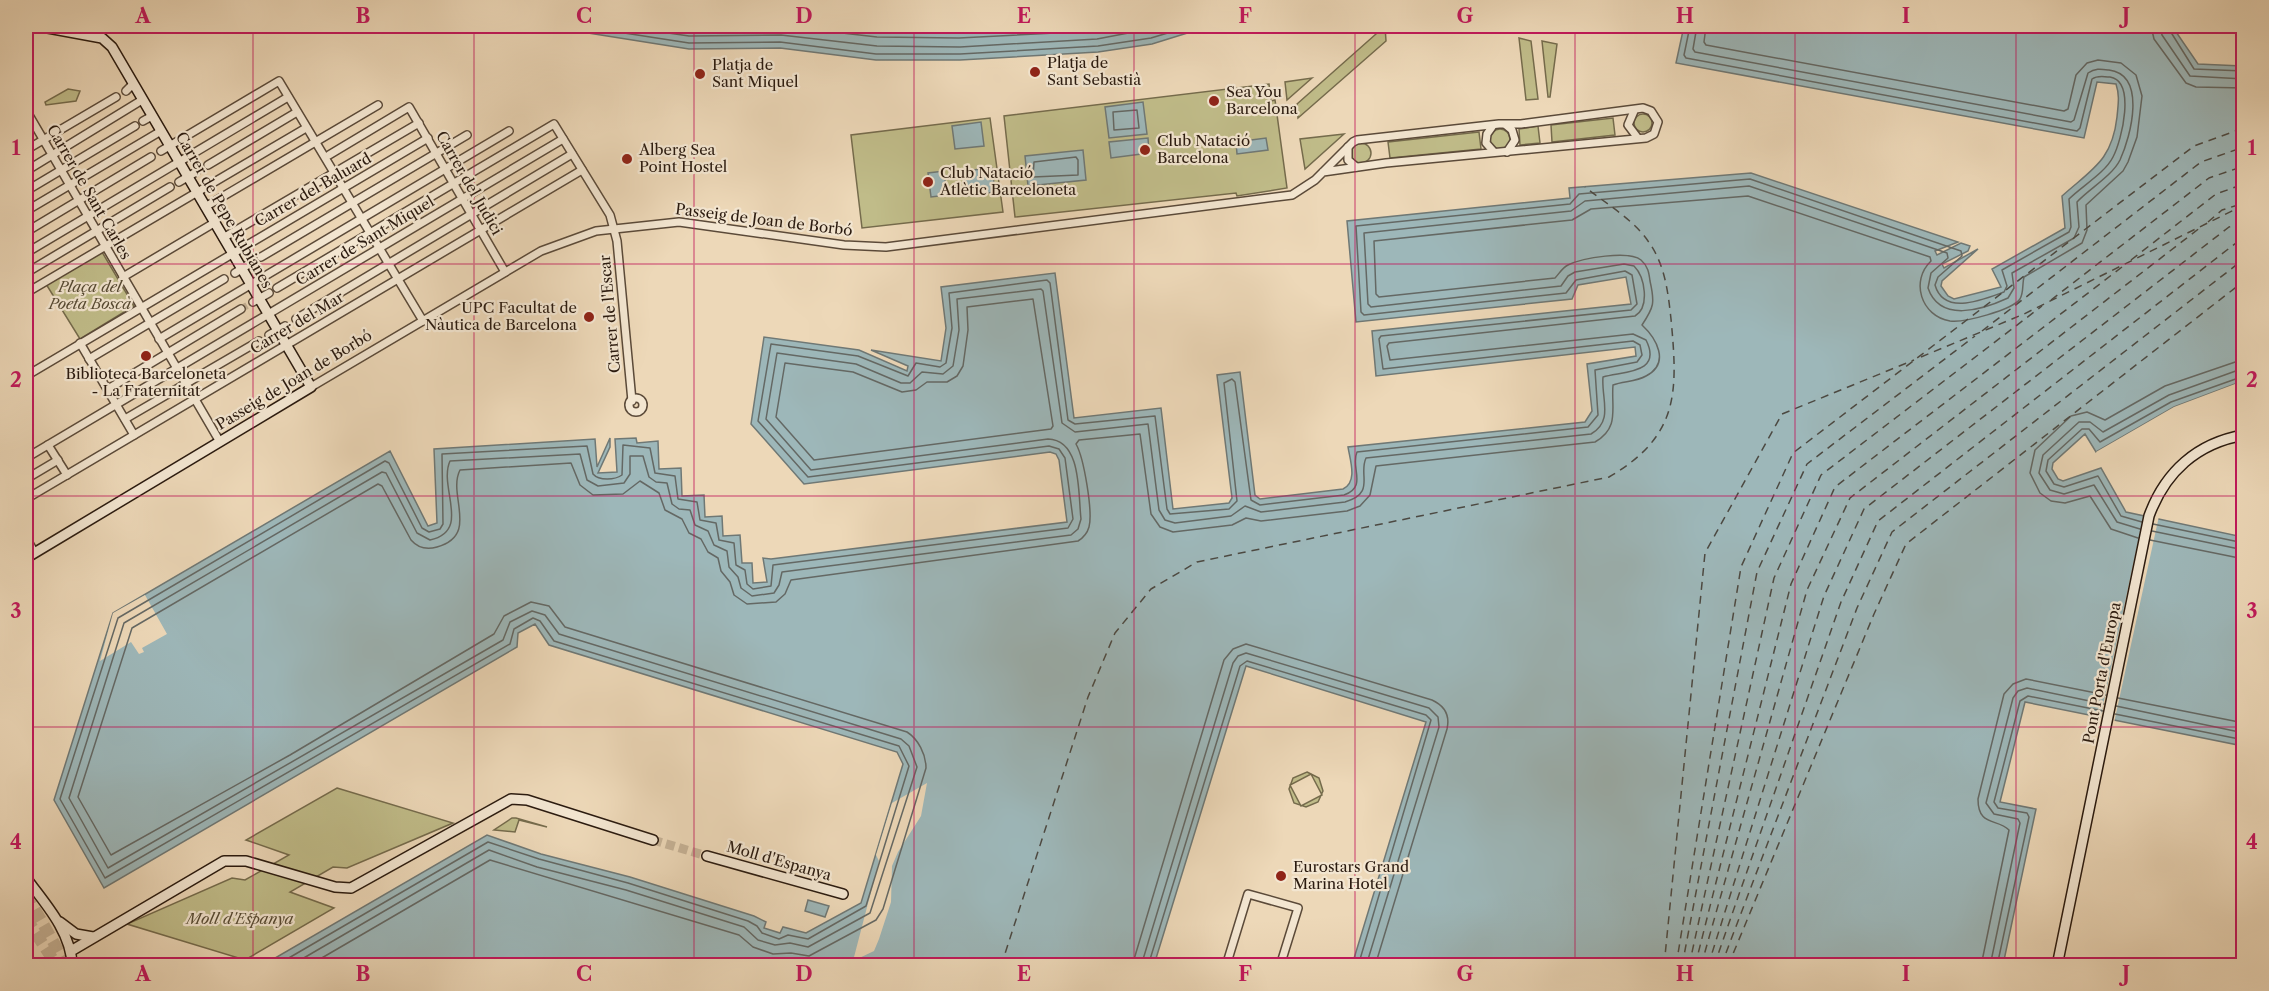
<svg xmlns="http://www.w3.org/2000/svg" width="2269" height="991" font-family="'Libre Caslon Text',serif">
	<rect width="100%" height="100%" fill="#edd8b8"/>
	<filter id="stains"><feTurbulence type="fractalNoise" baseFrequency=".00333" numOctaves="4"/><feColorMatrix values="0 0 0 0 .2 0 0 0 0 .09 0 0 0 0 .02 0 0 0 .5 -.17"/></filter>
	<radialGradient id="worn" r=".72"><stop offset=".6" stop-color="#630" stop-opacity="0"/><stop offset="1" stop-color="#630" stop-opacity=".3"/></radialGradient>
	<!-- green -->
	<g fill="#c0bc89" stroke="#756b4c" stroke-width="1.5" fill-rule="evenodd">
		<polygon points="1385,26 1386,41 1298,118 1297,104"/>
		<polygon points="1519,38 1531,41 1538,99 1526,100"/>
		<polygon points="1542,41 1557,44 1550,97 1548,97"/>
		<polygon points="1312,78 1287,100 1285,82"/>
		<polygon points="1269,84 1271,101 1275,100 1287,188 1237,196 1236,193 1015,217 1004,116"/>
		<polygon points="68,89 80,91 76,101 46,105 45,102"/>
		<circle cx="1643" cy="123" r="9"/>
		<polygon points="990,118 1003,212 862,228 851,135"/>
		<polygon points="1613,118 1615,135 1552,142 1551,125"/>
		<polygon points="1538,126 1540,143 1520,145 1519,129"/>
		<circle cx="1500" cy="139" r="10"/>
		<polygon points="1479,132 1481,149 1390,158 1388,142"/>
		<polygon points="1344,134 1305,169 1300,139"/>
		<circle cx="1361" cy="153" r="10"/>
		<polygon points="102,252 134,306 80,339 46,284"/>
		<path d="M1307,772L1319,778L1323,791L1318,802L1306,807L1294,803L1289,789L1293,778ZM1311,774L1322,795L1301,806L1290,785Z"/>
		<polygon points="337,788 453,823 347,868 333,867 290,892 334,908 245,960 127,924 232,878 245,880 289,855 246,840"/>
		<polygon points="512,818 516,818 547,827 519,820 515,832 494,830"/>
	</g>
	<!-- water -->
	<g fill="#9db7b9" stroke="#6f7875" stroke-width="1.5">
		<polygon points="544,26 1210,26 1152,44 1098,52 960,60 876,60 780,48 689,49"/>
		<path d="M1684,26H2172L2198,64L2242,66L2243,27V381L2174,407L2096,452L2085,434L2053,463L2052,469L2058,479L2063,481L2101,468L2126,512L2243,537V746L2025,702L2000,802L2036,809L2003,965H1352L1426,722L1246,666L1154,965H263L487,835L541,854L630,877L754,916L766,922L764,928L780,933L783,927L806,933L861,903L903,764L897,752L549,645L535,624L518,633L517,647L104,888L54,800L113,613L390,451L428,526L437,523L434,449L595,439L597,467L610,438V447L598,473L617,472L615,439L636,438L637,443L658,441L659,469L681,468L682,496L704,495L705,517L722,516L723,536L740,535L742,563H752L753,583L767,582L763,558L771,559L1067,522L1059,460L1056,454L1050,452L804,484L751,424L764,337L859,350L907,371L908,366L871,350L941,361L946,328L941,287L1055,273L1074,418L1161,408L1173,509L1229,503L1232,498L1217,375L1240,372L1255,495L1260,499L1343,489C1358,482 1350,460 1348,447L1585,422L1592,411L1587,364L1636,356L1635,347L1376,376L1372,331L1631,304L1626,277L1578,285L1572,299L1356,322L1347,221L1570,198L1569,188L1751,173L1958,242L1935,251L1937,255L1961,243L1970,246L1968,251L1942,264L1944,268L1978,249L1942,281L1941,286L1948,296L1954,299L2001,287L1992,269L2065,228L2062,196C2092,169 2112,161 2117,117C2118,105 2120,96 2116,84L2097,82L2084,138L1676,63Z"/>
		<polygon points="1143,102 1147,134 1109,138 1105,107"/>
		<polygon points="981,122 984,146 955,149 952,126"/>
		<polygon points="1148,138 1149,153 1111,158 1109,142"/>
		<polygon points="1266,138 1268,150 1237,154 1236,142"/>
		<polygon points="1083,150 1086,180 1028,186 1025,156"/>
		<polygon points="992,168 995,192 966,196 963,171"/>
		<polygon points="944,171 947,195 931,197 928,173"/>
		<polygon points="808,900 829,906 825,917 805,911"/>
	</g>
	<!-- pier -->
	<g fill="#edd8b8">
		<polygon points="2243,381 2244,384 2175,410 2097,454 2096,452 2174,407"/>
		<polygon points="2144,513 2159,516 2114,723 2100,720"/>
		<polygon points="145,595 167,634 142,648 144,652 139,654 131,642 100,661 113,613"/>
		<polygon points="927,783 921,816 898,852 892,866 891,902 879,939 874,951 853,961 879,861 876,855 892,803"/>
	</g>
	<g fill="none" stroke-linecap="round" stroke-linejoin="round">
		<!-- shore -->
		<g stroke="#646864" stroke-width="1.5">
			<polyline points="579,26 689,43 780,42 876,54 960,54 1098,46 1151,38 1191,26"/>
			<polyline points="620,26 689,36 781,35 877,46 960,47 1097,39 1165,26"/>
			<polyline points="682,26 781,26 877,37 959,38 1055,33 1123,26"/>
			<polyline points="2151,26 2154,39 2186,83 2196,87 2244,88"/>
			<polyline points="2160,26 2162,35 2190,76 2244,79"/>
			<polyline points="2167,26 2194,69 2244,71"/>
			<polygon points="1137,110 1139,128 1114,130 1113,112"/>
			<polygon points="1076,157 1078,160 1078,175 1033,177 1034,162"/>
			<polygon points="1033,299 1053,426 1051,429 814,460 776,417 785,363 853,372 902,392 916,390 927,382 947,382 957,376 963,366 968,330 967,307"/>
			<polyline points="2142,522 2121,516 2098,476 2064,487 2054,484 2046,471 2048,460 2082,429 2089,429 2100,442 2171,402 2244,376"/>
			<polyline points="2153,524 2244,543"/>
			<polyline points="2140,529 2117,522 2094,485 2064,494 2050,490 2039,473 2043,455 2079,422 2090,422 2103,432 2169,395 2244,368"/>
			<polyline points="2152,531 2244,550"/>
			<polyline points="2138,538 2111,529 2090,496 2065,503 2051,501 2040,493 2030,473 2035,450 2071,416 2087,412 2105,420 2165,386 2244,359"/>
			<polyline points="2150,540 2244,559"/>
			<polyline points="2118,698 2244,723"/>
			<polyline points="2116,706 2244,733"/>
			<polyline points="2115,714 2244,740"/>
			<path d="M275,966L488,842L539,859L628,883L748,921L757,926L762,933L779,939L788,935L808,939L866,906L909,766L899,746L554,641L540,621L533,618L514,629L510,644L105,878L60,799L118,618L385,461L389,463L422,528L429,532L440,529L443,524L442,454L587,446L593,474C599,481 615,480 622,475L623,445L650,448L655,473L675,476L678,499L697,502L700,520L716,523L719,540L734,543L736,565L745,570L747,584L753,589L771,586L773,565L1068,528L1073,519L1065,458L1059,449L1049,446L808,477L758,421L771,344L858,356L908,376L916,363L940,367L946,363L952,328L949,293L1047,280L1050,283L1068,420L1075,424L1155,416L1167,509L1170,514L1229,509L1237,501L1224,383L1232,379L1235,382L1251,500L1260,505L1344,495C1368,487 1350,467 1357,452L1588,427L1598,415L1595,370L1637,362L1642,355L1640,345L1633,341L1383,369L1379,339L1381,336L1631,310L1637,304L1632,275L1625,271L1576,280L1566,293L1364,315L1361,312L1356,226L1570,204L1579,194L1750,179L1961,251L1962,256L1938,277L1935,285C1944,316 1982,300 2004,292L2007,286L2002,270L2069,232L2071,227L2069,199C2082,186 2105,173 2113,157C2122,140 2136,81 2110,77C2103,77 2098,75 2092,79L2080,128L2077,131L1686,58L1684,55L1690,26"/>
			<path d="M290,966L489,850L537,867L626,890L744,927L758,940L775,945L790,943L808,947L870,913L917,767L909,746L901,739L559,634L545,615L532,611L510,622L503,640L108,868L69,798L124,623L382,472L386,473L417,533L430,540C472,531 438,487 450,461L580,454L587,480L598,486L624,483L630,474V456H643L649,477L656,482L667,483L672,504L679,509L690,510L695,525L708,531L714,545L727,551L729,567L738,577L741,588L752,596L774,593L779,585L782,572L1071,535L1078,529L1081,519C1078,494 1082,440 1048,439L811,470L766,419L777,353L856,364L901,383H910L922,372L943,374L953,366L959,330L957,299L1041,289L1043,291L1062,423L1075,432L1148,424L1159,510L1165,520L1175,523L1231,516L1245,506L1261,512L1345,502C1376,493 1358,475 1366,458L1591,434C1614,421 1601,398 1603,377C1623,371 1663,374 1646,340L1633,334L1390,360L1387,346L1389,343L1635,316C1650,307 1645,277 1634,266L1624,264L1575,272L1568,276L1561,286L1371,307L1368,304L1364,233L1571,211L1585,201L1749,186L1947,253L1948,258L1931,273L1928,288C1940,323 1982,310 2008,298L2014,288L2012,273L2074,238L2079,227L2077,202C2089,189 2112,176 2120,160C2131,136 2147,75 2109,70C2101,69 2095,68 2088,73L2074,120L2071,122L1695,52L1693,49L1697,26"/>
			<path d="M308,966L490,860L739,935L753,947L773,954L791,953L809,956L876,920L883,909L926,768C926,754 918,739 907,732L565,627L549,606L531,602L504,616L494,634L290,755L111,855L78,797L132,628L378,484L382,486L411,540C418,548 427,550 437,547C480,535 447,495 460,470L571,463L580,485L593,495L623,494L640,481L659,493L665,510L682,519L689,533L701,539L708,552L718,558L721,571L730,582L734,595L747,604L776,602L785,594L791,580L1078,541C1083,538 1087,534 1089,527C1093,512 1084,458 1076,444L1079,440L1140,434L1151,514L1160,527L1173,532L1232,525L1246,518L1261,521L1347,511L1360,506L1370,495L1376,466L1595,442C1620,428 1611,408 1613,385C1623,381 1636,382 1646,376C1671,363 1656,338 1642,325C1654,307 1655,303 1650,281C1649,273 1648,266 1641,260C1629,250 1582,258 1568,265C1562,268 1559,274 1555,278L1379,297L1376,294L1374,241L1572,220L1591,209L1748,196L1930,257L1931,261C1910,281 1921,316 1950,321C1964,323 2012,310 2020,299C2024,292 2022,284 2024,277L2082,243L2087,230L2086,205L2123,171L2128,162L2137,137L2142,96L2136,75L2121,63L2098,60L2087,63L2076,75L2068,109L2064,111L1706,45L1704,42L1706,26"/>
			<path d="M1132,966L1224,660L1233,649L1246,644L1432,700C1445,706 1450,716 1447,729L1375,966"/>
			<polyline points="1141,966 1233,663 1238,656 1246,653 1429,708 1438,717 1439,727 1366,966"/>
			<polyline points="1148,966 1240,666 1247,661 1426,715 1431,720 1358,966"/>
			<path d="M1981,966L2009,830C1997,818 1978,827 1978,799L2004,694L2013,684L2026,679L2106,695"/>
			<polyline points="1990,966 2020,823 2018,819 1994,814 1986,803 2013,698 2018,691 2027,688 2104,704"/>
			<polyline points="1997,966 2029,817 2027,813 1998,808 1994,802 2020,701 2028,696 2103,711"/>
		</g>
		<!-- ferry -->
		<g stroke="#4c4942" stroke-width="1.5" stroke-dasharray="8 6" stroke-linecap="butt">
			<polyline points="2208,222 2222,210 2244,203"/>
			<polyline points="2131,260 2216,194 2244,184"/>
			<polyline points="2051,300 2209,178 2244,166"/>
			<polyline points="1982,331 2201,162 2244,147"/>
			<polyline points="1921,357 2024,314 2244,205"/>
			<path d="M1001,966L1088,697L1115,633L1151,589L1197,562L1609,477C1679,436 1678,393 1671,319C1668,292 1665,264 1648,241C1633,219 1605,203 1585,187"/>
			<polyline points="1664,966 1705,553 1782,414 1914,360"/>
			<polyline points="1676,966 1741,567 1793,453 2194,146 2244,128"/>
			<polyline points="1682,966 1757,572 1807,464 1975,336"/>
			<polyline points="1689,966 1774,578 1821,475 2042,306"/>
			<polyline points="1695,966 1791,584 1835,487 2122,267"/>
			<polyline points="1701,966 1807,590 1850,498 2201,227"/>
			<polyline points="1708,966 1824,596 1864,509 2229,227 2244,222"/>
			<polyline points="1714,966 1841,602 1878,521 2236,243 2244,240"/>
			<polyline points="1721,966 1857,608 1892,532 2244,259"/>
			<polyline points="1728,966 1874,614 1906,544 2244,281"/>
		</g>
		<!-- street-tunnel -->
		<polyline stroke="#c6b296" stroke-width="7" stroke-dasharray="7 3.5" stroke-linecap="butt" points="241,309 253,302"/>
		<!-- secondary-tunnel -->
		<polyline stroke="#c6b296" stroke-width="9" stroke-dasharray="9 4.5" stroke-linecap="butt" points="653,840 707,856"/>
		<!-- highway-tunnel -->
		<g stroke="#c6b296" stroke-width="12" stroke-dasharray="12 6" stroke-linecap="butt">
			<polyline points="26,894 67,966"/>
			<polyline points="26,918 57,966"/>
		</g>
		<defs>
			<g id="street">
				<polyline points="126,91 133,84"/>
				<polyline points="26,110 220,442"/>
				<polyline points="1634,111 1628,125 1637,137"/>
				<polyline points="143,121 152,116"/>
				<polyline points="1506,125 1512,130 1515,140 1507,152"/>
				<polyline points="1492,127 1487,134 1486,143 1494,152"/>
				<polyline points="1348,147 1348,160 1356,167"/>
				<polyline points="26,150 116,97"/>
				<polyline points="161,151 279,81 423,321"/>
				<polyline points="329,155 409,107 505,272"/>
				<polyline points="208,165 297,112"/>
				<polyline points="26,171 142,100"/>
				<polyline points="179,182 196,172"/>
				<polyline points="26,191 135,126"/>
				<polyline points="205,207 378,105"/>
				<polyline points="26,211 161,131"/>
				<polyline points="26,232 151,157"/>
				<polyline points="223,238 419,123"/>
				<polyline points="26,253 288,97"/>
				<polyline points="261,257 467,135"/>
				<polyline points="26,273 170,187"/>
				<polyline points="235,273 249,264"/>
				<polyline points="123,277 214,223"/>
				<polyline points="277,288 554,124 610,215 617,241 632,401"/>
				<polyline points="26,293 306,128"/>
				<polyline points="253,302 269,293"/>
				<polyline points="296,319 572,154"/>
				<polyline points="269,335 285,326"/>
				<polyline points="159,339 509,131"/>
				<polyline points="80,343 134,435"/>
				<polyline points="89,359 224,279"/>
				<polyline points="26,376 428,138"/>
				<polyline points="311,387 541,251 596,231 679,222 844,245 886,247 1292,195 1315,180 1353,142 1357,140 1499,124 1521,124 1643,108 1651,111 1658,122 1654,134 1646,138 1386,163 1323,172"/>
				<polyline points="108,389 241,309"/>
				<circle cx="636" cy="405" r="7"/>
				<polyline points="125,419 259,341"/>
				<polyline points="48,445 67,475"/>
				<polyline points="26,458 563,139"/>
				<polyline points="26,479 58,460"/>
				<polyline points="26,499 582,170"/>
				<polyline points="26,538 35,553"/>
				<polyline points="1226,966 1248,894 1298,908 1280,966"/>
			</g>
			<g id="secondary">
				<polyline points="26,558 311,387 112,47 102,38 37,26"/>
				<polyline points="707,856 843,894"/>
				<path d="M26,878C45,903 72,933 72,966"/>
				<polyline points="60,922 76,934 93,937"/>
				<polyline points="71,951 224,861 246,861 335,887 351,888 511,799 527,800 653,840"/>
				<path d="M2057,966L2149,516C2165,472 2197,443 2244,435"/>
			</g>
		</defs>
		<!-- street casing -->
		<use href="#street" stroke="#5b4a39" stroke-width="10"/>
		<!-- secondary casing -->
		<use href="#secondary" stroke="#2a1a0f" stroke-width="12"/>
		<!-- street -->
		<use href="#street" stroke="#f3e6d1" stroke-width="7"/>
		<!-- secondary -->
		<use href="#secondary" stroke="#f3e6d1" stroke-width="9"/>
	</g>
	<!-- grid -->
	<path fill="none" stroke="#c2185b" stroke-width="1.5" stroke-opacity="0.55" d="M253,26V966M474,26V966M694,26V966M914,26V966M1134,26V966M1355,26V966M1575,26V966M1795,26V966M2016,26V966M26,264H2244M26,496H2244M26,727H2244"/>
	<!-- markers -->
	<g fill="#8f2418" stroke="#f3e6d1" stroke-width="2">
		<circle cx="1035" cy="72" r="6"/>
		<circle cx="700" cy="74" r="6"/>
		<circle cx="1214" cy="101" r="6"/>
		<circle cx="1145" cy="150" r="6"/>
		<circle cx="627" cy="159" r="6"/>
		<circle cx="928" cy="182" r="6"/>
		<circle cx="589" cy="317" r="6"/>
		<circle cx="146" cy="356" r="6"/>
		<circle cx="1281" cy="876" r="6"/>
	</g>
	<g text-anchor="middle" stroke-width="4.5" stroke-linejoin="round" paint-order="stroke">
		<!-- poi labels -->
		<g font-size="15" fill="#2a1a0f" stroke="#f3e6d1" text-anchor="start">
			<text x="1047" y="68">Platja de<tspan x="1047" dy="17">Sant Sebastià</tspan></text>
			<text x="712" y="70">Platja de<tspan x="712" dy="17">Sant Miquel</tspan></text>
			<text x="1226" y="97">Sea You<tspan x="1226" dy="17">Barcelona</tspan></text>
			<text x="1157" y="146">Club Natació<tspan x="1157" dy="17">Barcelona</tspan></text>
			<text x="639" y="155">Alberg Sea<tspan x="639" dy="17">Point Hostel</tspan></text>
			<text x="940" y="178">Club Natació<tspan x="940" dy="17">Atlètic Barceloneta</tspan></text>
			<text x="577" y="313" text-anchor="end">UPC Facultat de<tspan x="577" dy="17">Nàutica de Barcelona</tspan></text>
			<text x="146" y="379" text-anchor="middle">Biblioteca Barceloneta<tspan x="146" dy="17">- La Fraternitat</tspan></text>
			<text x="1293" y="872">Eurostars Grand<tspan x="1293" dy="17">Marina Hotel</tspan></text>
		</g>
		<!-- street labels -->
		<g font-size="15" fill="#2a1a0f" stroke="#f3e6d1">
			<text transform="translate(469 183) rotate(60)" y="5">Carrer del Judici</text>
			<text transform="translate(313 190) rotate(-30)" y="5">Carrer del Baluard</text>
			<text transform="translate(89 192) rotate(60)" y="5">Carrer de Sant Carles</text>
			<text transform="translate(224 210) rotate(60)" y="5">Carrer de Pepe Rubianes</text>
			<text transform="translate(764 220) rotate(7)" y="5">Passeig de Joan de Borbó</text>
			<text transform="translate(365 241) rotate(-31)" y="5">Carrer de Sant Miquel</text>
			<text transform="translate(610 314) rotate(-95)" y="5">Carrer de l'Escar</text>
			<text transform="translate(297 323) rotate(-31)" y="5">Carrer del Mar</text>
			<text transform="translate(294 380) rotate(-31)" y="5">Passeig de Joan de Borbó</text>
			<text transform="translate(2102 673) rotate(-79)" y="5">Pont Porta d'Europa</text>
			<text transform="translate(779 861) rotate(16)" y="5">Moll d'Espanya</text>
		</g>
		<!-- park labels -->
		<g font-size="15" font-style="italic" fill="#574b34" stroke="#f3e6d1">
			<text x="90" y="292">Plaça del<tspan x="90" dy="17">Poeta Boscà</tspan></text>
			<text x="240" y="924">Moll d'Espanya</text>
		</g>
	</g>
	<!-- margin -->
	<rect width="2269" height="991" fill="none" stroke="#edd8b8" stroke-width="66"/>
	<rect x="33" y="33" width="2203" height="925" fill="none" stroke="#c2185b" stroke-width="2"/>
	<g font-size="20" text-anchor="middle" font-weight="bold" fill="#c2185b">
		<text x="143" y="23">A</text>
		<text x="363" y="23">B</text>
		<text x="584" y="23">C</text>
		<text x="804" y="23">D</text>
		<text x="1024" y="23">E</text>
		<text x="1245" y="23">F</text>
		<text x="1465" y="23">G</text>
		<text x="1685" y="23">H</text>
		<text x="1906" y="23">I</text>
		<text x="2126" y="23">J</text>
		<text x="16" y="155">1</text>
		<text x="2252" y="155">1</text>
		<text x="16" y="387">2</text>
		<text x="2252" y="387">2</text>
		<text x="16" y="618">3</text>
		<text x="2252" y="618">3</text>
		<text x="16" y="849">4</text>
		<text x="2252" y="849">4</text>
		<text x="143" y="981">A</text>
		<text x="363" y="981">B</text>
		<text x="584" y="981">C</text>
		<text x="804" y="981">D</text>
		<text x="1024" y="981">E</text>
		<text x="1245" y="981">F</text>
		<text x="1465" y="981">G</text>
		<text x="1685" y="981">H</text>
		<text x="1906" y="981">I</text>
		<text x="2126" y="981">J</text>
	</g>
	<rect width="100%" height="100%" filter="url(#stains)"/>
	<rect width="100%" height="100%" fill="url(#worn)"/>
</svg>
